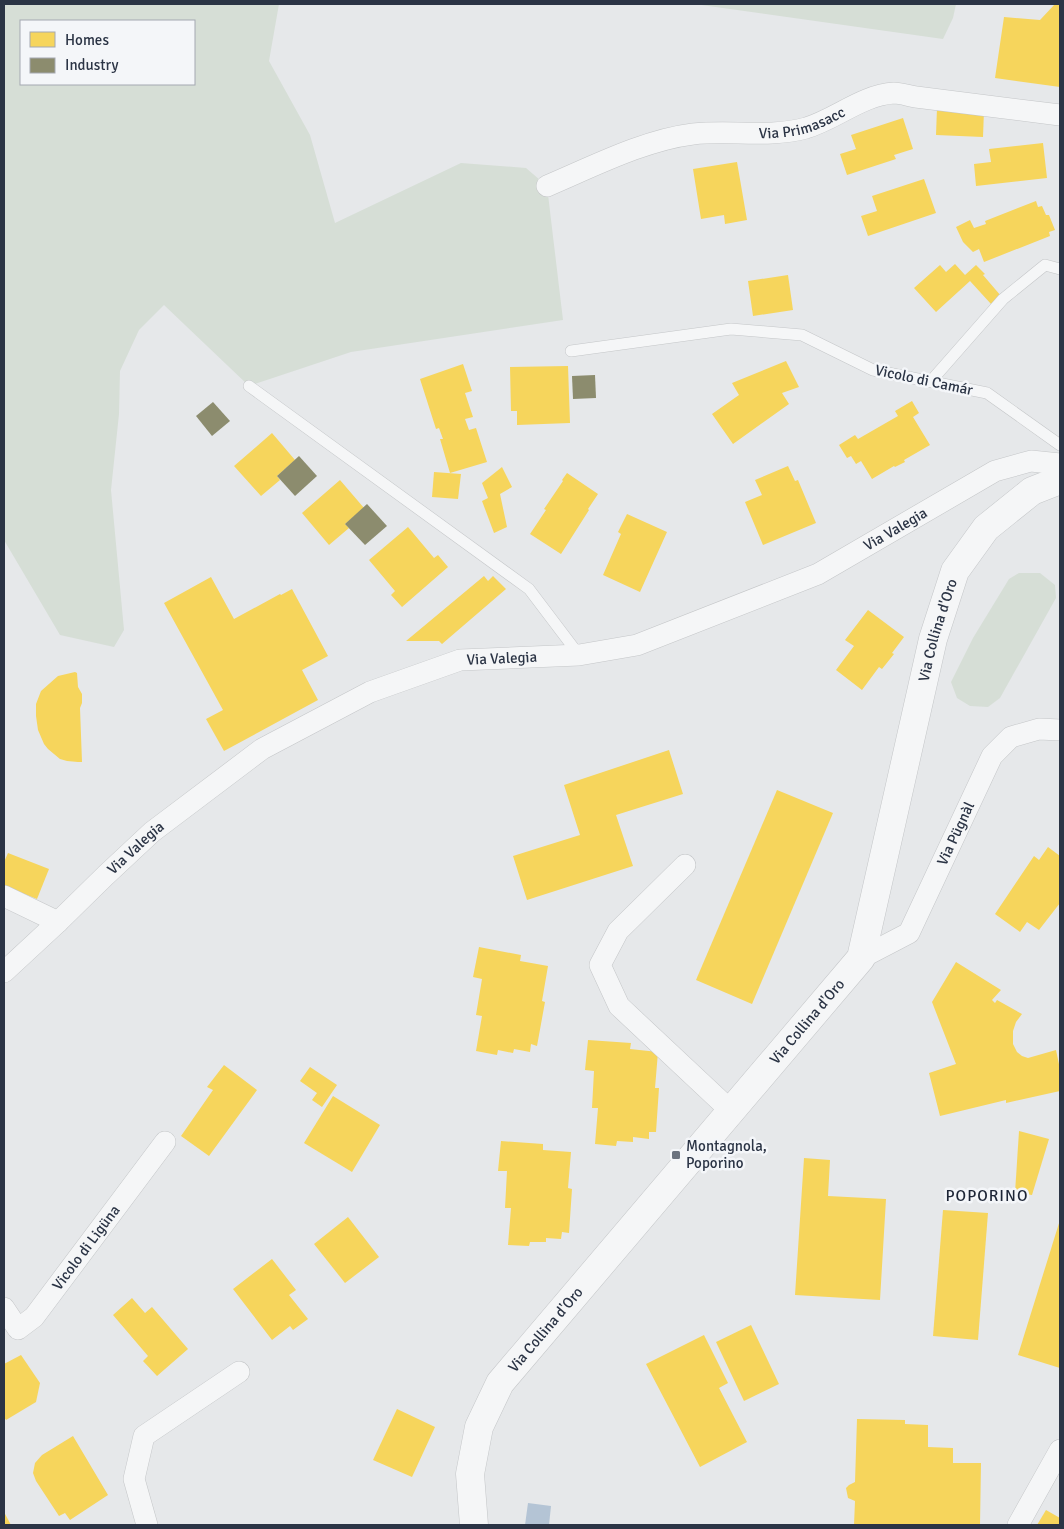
<svg xmlns="http://www.w3.org/2000/svg" width="1064" height="1529" font-family="Signika,sans-serif">
	<rect width="100%" height="100%" fill="#e6e8ea"/>
	<!-- green -->
	<g fill="#d6ded6" fill-rule="evenodd">
		<path d="M4,4H279L269,61L310,135L335,223L461,163L526,168L547,186L563,320L351,352L249,386L164,305L139,330L120,371L119,414L111,490L124,630L114,647L60,635L4,540ZM21,21H194V84H21Z"/>
		<polygon points="694,4 956,4 953,18 943,39"/>
		<polygon points="1019,573 1040,573 1055,585 1056,598 1000,698 988,707 970,706 957,698 951,682 973,638 1009,579"/>
	</g>
	<!-- water -->
	<polygon fill="#b4c4d5" points="528,1503 551,1506 549,1525 525,1525"/>
	<!-- homes -->
	<g fill="#f6d55c">
		<polygon points="1055,4 1060,4 1060,87 995,78 1004,17 1040,20"/>
		<polygon points="937,108 984,110 983,137 936,135"/>
		<polygon points="903,118 913,149 894,155 896,159 847,175 840,154 856,149 851,135"/>
		<polygon points="1043,143 1047,178 976,186 974,164 991,162 989,149"/>
		<polygon points="737,162 747,220 725,224 724,215 701,219 693,169"/>
		<polygon points="924,179 936,213 868,236 861,216 877,211 872,196"/>
		<polygon points="1036,201 1038,207 1042,206 1046,215 1049,215 1055,230 1049,232 1050,236 984,262 979,249 973,252 963,242 956,227 970,220 974,228 986,224 985,221"/>
		<polygon points="955,264 965,275 976,265 985,274 983,275 1001,296 991,304 970,281 936,312 914,288 940,265 946,272"/>
		<polygon points="788,275 793,310 753,316 748,281"/>
		<polygon points="786,361 799,387 782,393 789,404 733,444 712,414 739,395 732,383"/>
		<polygon points="463,364 472,391 465,393 473,417 465,419 469,430 476,428 487,462 450,473 440,439 443,439 439,428 436,429 420,379"/>
		<polygon points="568,366 570,423 517,425 517,411 511,411 510,367"/>
		<polygon points="912,401 919,413 913,417 930,445 904,460 905,462 895,467 894,466 872,479 861,461 856,464 851,456 847,458 839,445 855,435 858,439 898,416 895,411"/>
		<polygon points="272,433 295,460 277,476 280,480 261,496 234,466"/>
		<polygon points="788,466 795,481 798,480 816,523 763,545 745,502 762,495 755,480"/>
		<polygon points="502,467 512,487 500,494 507,527 494,533 482,501 488,498 482,483"/>
		<polygon points="434,472 461,474 458,499 432,497"/>
		<polygon points="567,473 598,494 588,509 589,510 561,554 530,534 546,510 544,509 563,481 562,480"/>
		<polygon points="340,480 364,508 345,524 349,528 329,545 302,513"/>
		<polygon points="627,514 667,532 640,592 603,575 621,534 618,532"/>
		<polygon points="408,527 434,558 438,555 448,567 402,607 391,595 395,591 369,560"/>
		<polygon points="484,576 488,581 493,576 506,589 442,644 439,641 406,641"/>
		<polygon points="211,577 234,619 280,594 281,595 292,589 328,656 302,670 318,700 224,751 206,719 223,710 164,603"/>
		<polygon points="868,610 904,637 892,653 894,654 882,669 879,667 862,690 836,670 854,646 845,640"/>
		<polygon points="75,672 77,673 78,687 82,694 82,703 80,708 82,762 78,762 67,761 60,759 48,749 44,744 38,730 36,716 36,704 41,691 58,676"/>
		<polygon points="669,750 683,794 616,815 633,866 527,900 513,856 580,835 564,785"/>
		<polygon points="777,790 833,813 752,1004 696,980"/>
		<polygon points="1048,847 1060,856 1060,903 1039,930 1027,922 1020,932 995,914 1034,856 1039,860"/>
		<polygon points="8,853 49,869 37,899 4,886 4,862"/>
		<polygon points="479,947 521,955 520,961 548,966 542,1001 545,1002 537,1046 531,1044 530,1052 514,1049 513,1053 498,1050 497,1055 476,1051 482,1016 476,1015 482,979 473,977"/>
		<polygon points="956,962 1001,990 992,1000 995,1003 997,1000 1022,1014 1016,1022 1013,1031 1013,1044 1017,1052 1022,1056 1028,1058 1056,1050 1060,1069 1060,1091 1006,1103 1006,1100 940,1116 929,1073 956,1064 932,1002"/>
		<polygon points="588,1040 631,1043 630,1049 658,1052 655,1088 659,1088 656,1132 649,1132 649,1139 633,1137 633,1142 617,1141 616,1146 595,1144 598,1108 592,1108 594,1071 585,1070"/>
		<polygon points="224,1065 257,1090 209,1156 181,1136 213,1090 207,1087"/>
		<polygon points="310,1067 337,1085 322,1107 312,1100 317,1093 300,1081"/>
		<polygon points="333,1096 380,1125 352,1172 304,1143"/>
		<polygon points="1019,1131 1049,1139 1032,1195 1015,1193"/>
		<polygon points="501,1141 543,1144 543,1150 571,1152 568,1188 572,1189 569,1233 562,1232 561,1239 546,1238 546,1242 530,1242 529,1246 508,1245 511,1208 505,1208 507,1171 498,1171"/>
		<polygon points="804,1158 830,1160 828,1196 886,1199 880,1300 795,1295"/>
		<polygon points="943,1210 988,1213 978,1340 933,1336"/>
		<polygon points="348,1217 379,1257 345,1283 314,1244"/>
		<polygon points="1060,1220 1060,1368 1018,1355"/>
		<polygon points="272,1259 296,1290 289,1295 308,1319 293,1330 290,1326 272,1340 233,1289"/>
		<polygon points="132,1298 145,1313 152,1307 188,1349 157,1376 143,1361 148,1356 113,1315"/>
		<polygon points="751,1325 779,1384 744,1401 716,1342"/>
		<polygon points="704,1335 728,1383 719,1388 747,1442 700,1467 646,1364"/>
		<polygon points="21,1355 40,1383 36,1402 6,1420 4,1417 4,1364"/>
		<polygon points="397,1409 435,1427 412,1477 373,1460"/>
		<polygon points="857,1419 905,1420 905,1424 928,1425 928,1447 953,1448 953,1463 981,1463 980,1525 854,1525 855,1501 848,1498 846,1488 849,1485 855,1482"/>
		<polygon points="73,1436 108,1495 70,1520 65,1513 59,1516 36,1481 33,1473 35,1463 42,1455"/>
		<polygon points="1046,1510 1060,1518 1060,1525 1037,1525"/>
		<polygon points="4,1512 11,1525 4,1525"/>
	</g>
	<!-- industry -->
	<g fill="#8c8c6e">
		<polygon points="595,375 596,398 573,399 572,376"/>
		<polygon points="213,402 230,421 212,436 196,416"/>
		<polygon points="299,456 317,476 295,496 277,476"/>
		<polygon points="367,504 387,526 365,545 345,524"/>
	</g>
	<g fill="none" stroke-linecap="round" stroke-linejoin="round">
		<defs>
			<g id="service">
				<polyline points="571,351 731,329 802,335 873,370 987,393 1060,445"/>
				<polyline points="931,381 1003,299 1045,265 1060,269"/>
				<polyline points="249,386 529,589 579,655"/>
			</g>
			<g id="minor">
				<path id="s1" d="M547,186C592,167 644,140 693,134C731,130 769,138 806,128C836,119 862,95 894,93C901,93 909,96 916,97L1060,115"/>
				<polyline points="685,865 618,931 600,965 619,1006 731,1111"/>
				<polyline points="4,896 58,922"/>
				<path id="s2" d="M861,958L909,933L992,756L1011,737L1039,729L1060,730"/>
				<path id="s3" d="M4,972L58,922L106,875L152,832L262,749L370,692L460,660L579,655L637,645L818,574L995,471L1031,461L1060,464"/>
				<path id="s4" d="M4,1308L18,1329L34,1317L165,1142"/>
				<polyline points="147,1525 134,1479 144,1436 239,1372"/>
				<polyline points="1018,1525 1060,1450"/>
			</g>
			<g id="tertiary">
				<path id="s5" d="M474,1525L470,1474L479,1427L500,1383L861,958L933,639L955,571L986,528L1032,491L1060,480"/>
			</g>
		</defs>
		<!-- service casing -->
		<use href="#service" stroke="#c4c6c8" stroke-width="12"/>
		<!-- minor casing -->
		<use href="#minor" stroke="#c4c6c8" stroke-width="22"/>
		<!-- tertiary casing -->
		<use href="#tertiary" stroke="#c4c6c8" stroke-width="29"/>
		<!-- service -->
		<use href="#service" stroke="#f5f6f7" stroke-width="11"/>
		<!-- minor -->
		<use href="#minor" stroke="#f5f6f7" stroke-width="21"/>
		<!-- tertiary -->
		<use href="#tertiary" stroke="#f5f6f7" stroke-width="28"/>
	</g>
	<!-- markers -->
	<rect fill="#6c737f" stroke="#f4f6f9" stroke-width="2" x="671" y="1150" width="10" height="10" rx="2.5"/>
	<g text-anchor="middle" stroke-width="5" stroke-linejoin="round" paint-order="stroke">
		<!-- street labels -->
		<g font-size="15" fill="#2b3445" stroke="#f4f6f9">
			<text dy="5" stroke="none"><textPath href="#s1" startOffset="266">Via Primasacc</textPath></text>
			<text transform="translate(924 380) rotate(12)" y="5">Vicolo di Camár</text>
			<text dy="5" stroke="none"><textPath href="#s3" startOffset="1021">Via Valegia</textPath></text>
			<text dy="5" stroke="none"><textPath href="#s5" startOffset="1042">Via Collina d'Oro</textPath></text>
			<text dy="5" stroke="none"><textPath href="#s3" startOffset="601">Via Valegia</textPath></text>
			<text dy="5" stroke="none"><textPath href="#s2" startOffset="164">Via Pügnàl</textPath></text>
			<text dy="5" stroke="none"><textPath href="#s3" startOffset="181">Via Valegia</textPath></text>
			<text dy="5" stroke="none"><textPath href="#s5" startOffset="622">Via Collina d'Oro</textPath></text>
			<text dy="5" stroke="none"><textPath href="#s4" startOffset="132">Vicolo di Ligüna</textPath></text>
			<text dy="5" stroke="none"><textPath href="#s5" startOffset="218">Via Collina d'Oro</textPath></text>
		</g>
		<!-- poi labels -->
		<g font-size="15" fill="#2b3445" stroke="#f4f6f9" text-anchor="start">
			<text x="686" y="1151">Montagnola,<tspan x="686" dy="17">Poporino</tspan></text>
		</g>
		<!-- neighbourhood labels -->
		<g font-size="16" letter-spacing="1" fill="#1d2536" stroke="#f4f6f9">
			<text x="987" y="1201">POPORINO</text>
		</g>
	</g>
	<!-- border -->
	<rect width="1064" height="1529" fill="none" stroke="#2b3445" stroke-width="10"/>
	<!-- legend -->
	<rect x="20" y="20" width="175" height="65" fill="#f4f6f9" stroke="#a4a8b1"/>
	<rect x="30" y="32" width="25" height="15" fill="#f6d55c" stroke="#a4a8b1"/>
	<text x="65" y="45" font-size="15" fill="#2b3445">Homes</text>
	<rect x="30" y="58" width="25" height="15" fill="#8c8c6e" stroke="#a4a8b1"/>
	<text x="65" y="70" font-size="15" fill="#2b3445">Industry</text>
</svg>
